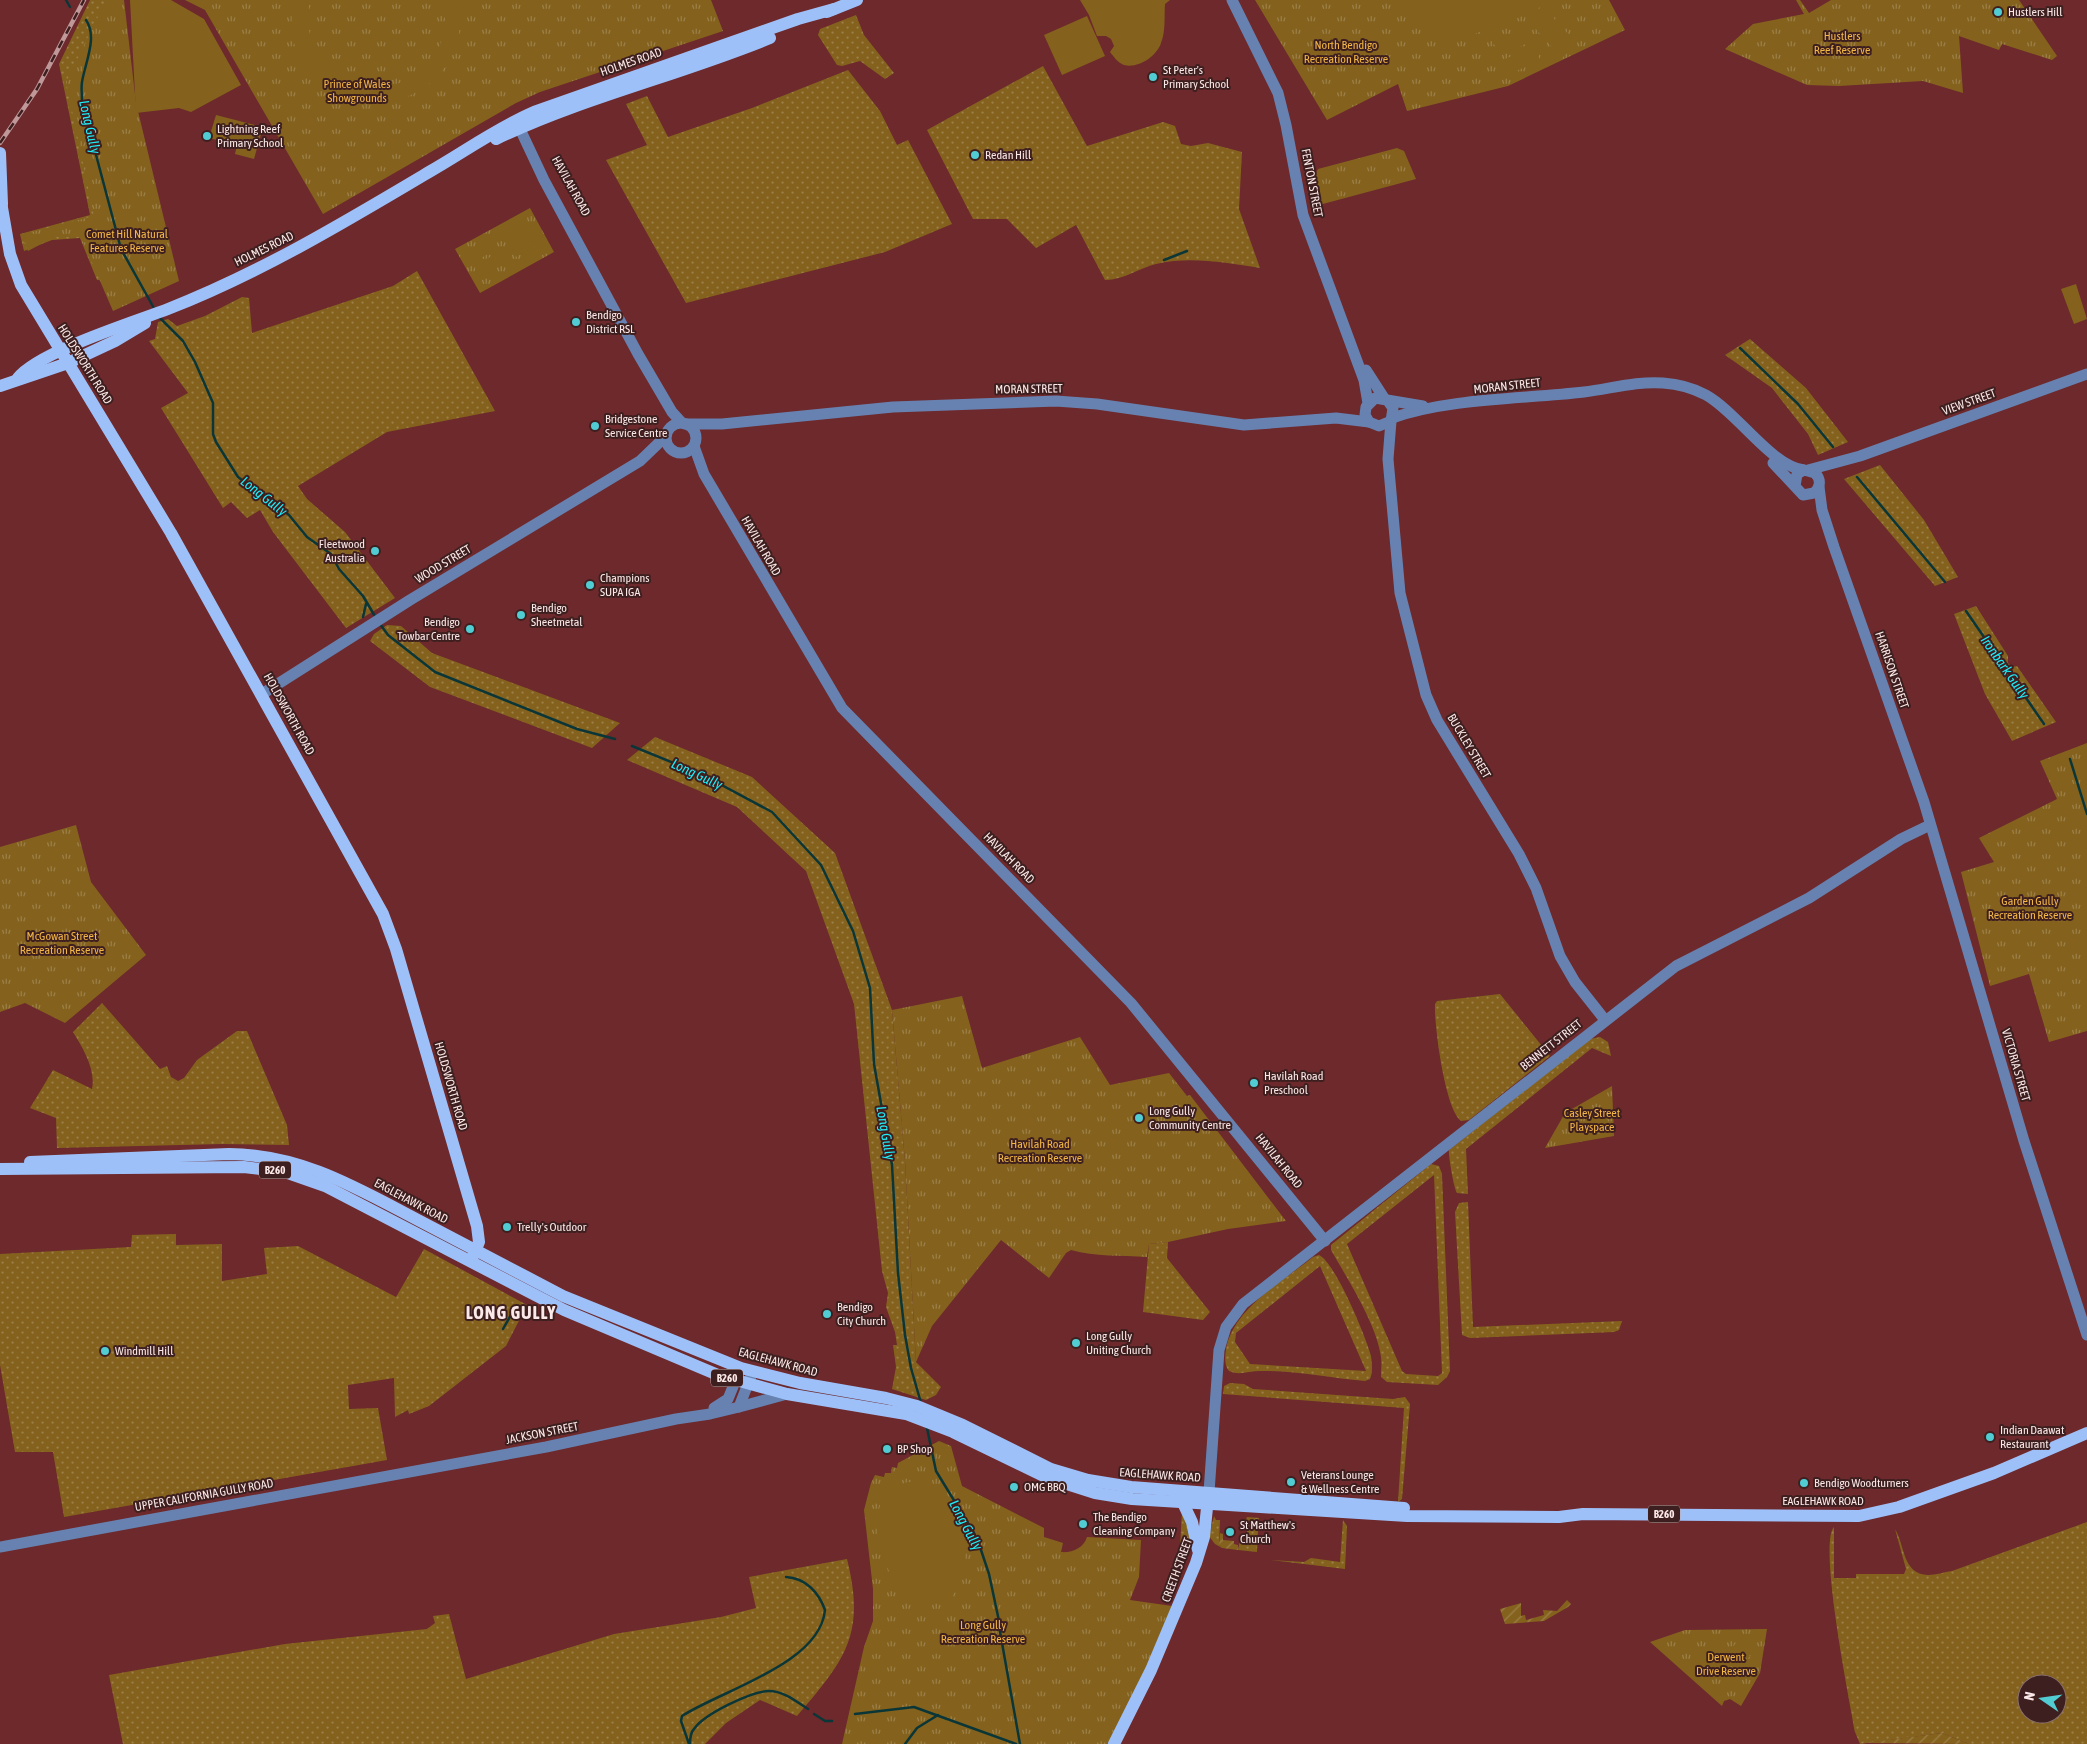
<svg xmlns="http://www.w3.org/2000/svg" width="2087" height="1744" font-family="'Asap Condensed',sans-serif">
	<defs>
		<pattern id="grass-dots" width="8" height="8" patternUnits="userSpaceOnUse" patternTransform="scale(1.25)"><rect width="8" height="8" fill="#84621d"/><path d="M2 2h.1M6 6h.1" fill="none" stroke="#9c8049" stroke-width="1.8" stroke-linecap="round"/></pattern>
		<pattern id="park-tufts" width="24" height="20" patternUnits="userSpaceOnUse" patternTransform="scale(1.25)"><rect width="24" height="20" fill="#84621d"/><path d="M3 7l-1-3M5 7V3M7 7l1-3M15 17l-1-3M17 17v-4M19 17l1-3" fill="none" stroke="#9c8049"/></pattern>
		<pattern id="garden-furrows" width="10" height="10" patternUnits="userSpaceOnUse" patternTransform="scale(1.25)"><rect width="10" height="10" fill="#84621d"/><path d="M-1 1l2-2M0 10L10 0M9 11l2-2" fill="none" stroke="#9c8049"/></pattern>
	</defs>
	<rect width="100%" height="100%" fill="#6d292c"/>
	<!-- grass -->
	<g fill="url(#grass-dots)" fill-rule="evenodd">
		<polygon points="90,0 113,0 114,280 97,280 80,238 52,240 24,251 20,234 90,215 59,64"/>
		<polygon points="856,15 864,35 894,73 885,79 860,61 842,66 837,65 818,35 820,29"/>
		<path d="M1043,66L1087,146L1163,122L1175,126L1181,144L1191,146L1208,143L1242,152L1239,209L1260,268C1226,263 1191,256 1156,264C1139,268 1124,280 1105,280L1076,225L1036,248L1007,219H973L927,130Z"/>
		<polygon points="848,70 880,111 897,145 908,140 952,224 885,252 686,303 606,160 647,145 626,104 647,96 668,137 752,108"/>
		<polygon points="417,271 495,411 387,432 298,486 307,499 345,532 395,598 346,628 273,532 260,510 247,518 231,502 223,508 161,408 188,393 149,341 155,339 158,322 168,319 177,326 205,316 242,297 249,298 252,333 393,286"/>
		<polygon points="1750,339 1806,388 1848,442 1818,455 1808,434 1772,388 1725,355"/>
		<polygon points="1880,465 1924,520 1958,577 1935,586 1844,479"/>
		<polygon points="1976,606 2008,656 2008,663 2012,667 2017,666 2056,722 2012,741 1985,694 1954,614"/>
		<polygon points="387,625 401,626 432,653 620,723 592,748 430,687 370,641 374,634"/>
		<polygon points="655,737 752,777 835,853 892,1010 905,1161 916,1362 941,1387 936,1395 926,1400 892,1389 896,1367 893,1345 897,1345 895,1332 886,1307 888,1293 882,1271 854,1004 806,871 737,807 627,760"/>
		<path d="M1500,994L1550,1056L1469,1120L1461,1121C1445,1110 1434,1025 1435,1004L1437,1001Z"/>
		<path d="M102,1003L160,1069L167,1066L171,1077L178,1081L184,1078L197,1060L237,1031H247L287,1125L289,1145L222,1144L57,1148L56,1118L30,1108L53,1070L92,1089C96,1070 83,1048 73,1032Z"/>
		<path d="M1600,1037L1608,1042L1611,1056L1592,1048L1466,1149L1468,1194L1457,1193C1454,1189 1448,1154 1449,1150L1590,1039Z"/>
		<path d="M1431,1164L1439,1166L1442,1174L1450,1371L1447,1377L1438,1385L1387,1382L1381,1377C1381,1370 1382,1364 1381,1357C1377,1325 1347,1278 1331,1250V1245ZM1434,1175L1442,1373L1438,1376L1406,1374L1402,1371L1347,1244Z"/>
		<polygon points="1468,1202 1473,1327 1622,1321 1619,1330 1614,1332 1470,1338 1462,1335 1455,1212 1459,1203"/>
		<polygon points="176,1234 176,1245 222,1244 222,1281 267,1274 264,1248 298,1246 396,1297 424,1249 527,1305 506,1346 429,1406 409,1414 408,1410 395,1417 394,1378 348,1385 349,1409 378,1408 387,1460 64,1517 53,1452 15,1452 0,1365 0,1254 131,1247 132,1235"/>
		<polygon points="1168,1242 1167,1258 1210,1312 1203,1320 1143,1312 1149,1244"/>
		<path d="M1319,1255C1335,1262 1366,1337 1371,1356C1372,1363 1373,1372 1370,1379L1365,1381C1330,1378 1295,1370 1260,1371C1248,1371 1240,1376 1229,1371C1224,1365 1225,1357 1226,1349C1234,1308 1282,1282 1313,1257ZM1320,1266L1366,1371L1250,1364L1235,1342L1236,1333Z"/>
		<polygon points="1230,1383 1244,1384 1253,1389 1393,1399 1405,1397 1410,1404 1402,1499 1398,1502 1404,1408 1223,1394 1224,1386"/>
		<polygon points="1182,1511 1185,1515 1194,1549 1180,1548"/>
		<polygon points="1214,1516 1216,1520 1220,1520 1219,1545 1222,1548 1215,1544 1209,1536"/>
		<polygon points="1343,1520 1347,1526 1345,1569 1271,1560 1304,1562 1311,1558 1340,1562"/>
		<path d="M2087,1522V1744H1969L1942,1733L1860,1744L1855,1732C1850,1702 1818,1544 1834,1527V1578H1856V1574H1904L1906,1569L1895,1529C1905,1545 1902,1574 1928,1575C1936,1575 1944,1572 1952,1571ZM2027,1684H2057V1714H2027Z"/>
		<polygon points="1244,1525 1258,1529 1257,1552 1238,1550 1240,1540 1247,1538 1247,1531"/>
		<path d="M847,1559C866,1635 845,1660 797,1716L760,1700L726,1723L705,1744H123L109,1675L285,1644L427,1629L435,1623L433,1616L449,1614L466,1679L614,1634L721,1617L756,1608L749,1577Z"/>
	</g>
	<!-- park -->
	<g fill="url(#park-tufts)">
		<polygon points="106,0 124,0 136,103 179,281 113,311 81,237 54,237 28,251 21,235 94,216 66,82"/>
		<polygon points="185,0 711,0 723,31 540,92 516,103 323,214 205,10"/>
		<polygon points="1255,0 1609,0 1625,30 1508,86 1407,111 1398,84 1327,120"/>
		<polygon points="1796,0 1800,0 1809,13 1831,0 2019,0 2057,56 2052,60 2002,44 1999,50 1959,36 1963,93 1923,81 1839,86 1807,85 1725,49 1753,24 1804,14"/>
		<polygon points="1397,148 1404,151 1416,179 1319,205 1315,175 1318,169"/>
		<polygon points="530,208 554,252 480,293 455,249"/>
		<polygon points="2087,743 2087,1031 2049,1042 2029,974 1990,986 1961,872 1994,862 1979,838 2057,799 2040,761"/>
		<polygon points="76,825 91,882 146,955 65,1023 25,1003 0,1012 0,847"/>
		<path d="M962,996L982,1068L1080,1037L1110,1085L1169,1073L1187,1096L1190,1095L1286,1221L1228,1229L1168,1242L1149,1244L1147,1257C1121,1255 1096,1257 1071,1250L1066,1253L1049,1278L1001,1240L932,1326L916,1362L905,1161L892,1010Z"/>
		<polygon points="1612,1086 1614,1136 1545,1148 1565,1113"/>
		<path d="M939,1441L951,1446L962,1486L1044,1528V1537L1063,1543L1061,1552C1072,1553 1084,1548 1087,1537L1141,1540L1139,1577L1130,1600L1172,1606L1152,1657L1110,1744H842L864,1647L873,1621V1589L864,1510L871,1483L875,1475L884,1477L885,1473H891L892,1467L897,1468L898,1463Z"/>
		<polygon points="1767,1629 1760,1673 1741,1706 1730,1699 1724,1701 1722,1706 1650,1642 1685,1630"/>
	</g>
	<!-- garden -->
	<g fill="url(#garden-furrows)">
		<polygon points="1247,1517 1259,1518 1258,1529 1244,1525"/>
		<polygon points="1220,1533 1223,1534 1223,1540 1234,1541 1234,1544 1238,1545 1238,1550 1222,1548 1219,1545"/>
		<polygon points="1567,1600 1571,1604 1568,1607 1544,1621 1505,1624 1500,1609 1521,1603 1521,1616 1525,1615 1526,1620 1544,1615 1543,1610 1557,1611"/>
		<polygon points="1942,1733 1969,1744 1865,1743"/>
	</g>
	<!-- pitch -->
	<g fill="#84621d">
		<polygon points="130,0 171,0 204,19 241,85 191,112 179,108 136,113"/>
		<path d="M292,0H309C309,15 307,32 313,46C335,100 418,101 440,45C446,31 445,16 445,0H461C460,18 461,36 454,52C421,121 321,121 296,49C290,33 292,16 292,0Z"/>
		<path d="M1080,0H1170L1165,4C1164,16 1166,31 1161,43C1157,56 1138,69 1124,65C1118,63 1114,57 1110,52L1114,46L1111,39L1106,36H1097L1089,15Z"/>
		<polygon points="1401,0 1547,0 1536,11 1466,37 1437,34 1412,18"/>
		<polygon points="1549,13 1577,44 1562,58 1534,27"/>
		<polygon points="1087,16 1105,56 1062,75 1044,35"/>
		<polygon points="1524,28 1530,42 1500,56 1493,42"/>
		<polygon points="1534,46 1540,60 1510,74 1503,60"/>
		<polygon points="216,115 263,127 254,159 235,154 237,145 209,138"/>
		<polygon points="525,220 531,230 508,243 502,233"/>
		<polygon points="533,233 538,244 516,257 510,246"/>
		<polygon points="489,240 495,250 472,263 467,252"/>
		<polygon points="497,253 503,264 480,277 474,266"/>
		<polygon points="2076,284 2087,319 2074,324 2061,289"/>
		<path d="M908,1482C957,1482 978,1549 958,1586C955,1593 950,1601 943,1602C935,1604 925,1601 917,1597C880,1580 862,1519 891,1487Z"/>
		<polygon points="1745,1641 1750,1657 1740,1660 1727,1656 1735,1644"/>
	</g>
	<g fill="none" stroke-linecap="round" stroke-linejoin="round">
		<!-- stream -->
		<g stroke="#0b3638" stroke-width="2.5">
			<polyline points="66,0 70,7"/>
			<path d="M86,20C98,37 85,63 82,82C81,88 82,95 82,102L121,249L155,310"/>
			<polyline points="1164,260 1187,251"/>
			<polyline points="159,317 183,341 195,362 213,403 213,434 216,442 238,477 289,515 307,537 331,554 339,569 363,596 376,618"/>
			<polyline points="1740,348 1798,404 1833,447"/>
			<polyline points="1857,477 1945,582"/>
			<polyline points="1966,611 2044,724"/>
			<polyline points="363,617 366,604"/>
			<polyline points="380,624 388,635 435,672 577,729 615,739"/>
			<polyline points="632,746 703,775 772,812 821,865 853,931 870,988 874,1064 892,1165 898,1273 905,1335 911,1368 921,1403"/>
			<polyline points="2070,759 2087,814"/>
			<polyline points="503,1329 516,1306"/>
			<polyline points="927,1428 936,1471 974,1533 981,1550 989,1574 999,1621"/>
			<polyline points="999,1626 1020,1744"/>
			<polyline points="814,1714 825,1721 832,1721"/>
			<polyline points="855,1714 914,1707 1016,1744"/>
			<path d="M689,1744L681,1721L682,1716C722,1690 820,1664 825,1610C819,1593 806,1578 786,1577"/>
			<path d="M690,1744C690,1739 690,1733 694,1729C704,1714 752,1691 769,1691C784,1691 797,1702 808,1709"/>
			<polyline points="905,1744 917,1728 938,1715"/>
		</g>
		<!-- minor -->
		<g stroke="#6782b1" stroke-width="11">
			<polyline points="1232,0 1278,93 1286,125 1303,215 1364,380 1368,403"/>
			<polyline points="520,129 544,180 638,354 672,412 682,423"/>
			<polyline points="1366,370 1384,398"/>
			<polyline points="1388,401 1393,408 1391,421 1379,426 1369,422 1365,415 1366,407 1375,398 1423,406"/>
			<path d="M1392,418C1449,398 1524,399 1584,392C1610,389 1636,381 1663,383C1678,384 1693,388 1706,395C1738,413 1771,466 1804,470"/>
			<polyline points="1391,421 1388,459 1400,593 1426,695 1437,720 1519,854 1536,888 1560,956 1575,982 1605,1020"/>
			<circle cx="681" cy="438" r="15"/>
			<polyline points="685,424 722,424 893,407 1056,401 1097,404 1244,425 1336,418 1369,422"/>
			<polyline points="694,446 704,474 842,708 1131,1003 1325,1241"/>
			<path d="M1773,463L1803,495L1814,493C1821,487 1821,479 1815,473L1804,470L1797,474L1795,486"/>
			<polyline points="1808,470 1860,456 2087,374"/>
			<polyline points="1819,487 1822,510 1834,547 1924,802 2024,1141 2087,1335"/>
			<polyline points="262,694 410,600 640,461 666,436"/>
			<polyline points="739,1407 787,1394"/>
			<polyline points="714,1408 728,1399 739,1372"/>
			<polyline points="1209,1492 1219,1350 1226,1327 1243,1304 1676,966 1809,898 1901,839 1930,825"/>
			<polyline points="0,1547 546,1447 676,1419 710,1414 739,1407 751,1376"/>
		</g>
		<!-- major -->
		<g stroke="#9ec0f9" stroke-width="12">
			<polyline points="827,12 857,0"/>
			<path d="M496,139C584,97 680,75 770,38"/>
			<polyline points="0,153 2,204"/>
			<polyline points="0,196 10,254 21,285 171,533 383,914 396,949 477,1226 479,1242 473,1256"/>
			<path d="M18,378C38,352 134,322 168,309C260,273 345,222 429,172C464,152 497,128 534,112L798,19L834,9"/>
			<polyline points="0,386 68,363 115,341 145,323"/>
			<path d="M30,1162L229,1154C302,1155 355,1187 418,1220C466,1245 515,1271 563,1296L741,1368L800,1383L886,1398L917,1406L963,1425L1051,1469L1088,1480L1131,1487L1404,1508"/>
			<polyline points="0,1169 244,1167 285,1172 325,1186 564,1310 718,1375 787,1394 906,1414 953,1432 1048,1478 1095,1493 1132,1499 1407,1516 1559,1517 1583,1514 1859,1516 1899,1507 1994,1473 2087,1433"/>
			<polyline points="1183,1503 1192,1522 1198,1550"/>
			<polyline points="1114,1744 1151,1670 1196,1563 1204,1537 1208,1498"/>
		</g>
		<defs>
			<polyline id="rail" points="0,143 37,89 84,0"/>
		</defs>
		<!-- rail casing -->
		<use href="#rail" stroke="#bf9899" stroke-width="4.5"/>
		<!-- rail -->
		<use href="#rail" stroke="#3e1f1f" stroke-width="2.5" stroke-dasharray="8" stroke-linecap="butt"/>
	</g>
	<!-- markers -->
	<g fill="#51ccd3" stroke="#3e1f1f" stroke-width="2">
		<circle cx="1998" cy="12" r="5"/>
		<circle cx="1153" cy="77" r="5"/>
		<circle cx="207" cy="136" r="5"/>
		<circle cx="975" cy="155" r="5"/>
		<circle cx="576" cy="322" r="5"/>
		<circle cx="595" cy="426" r="5"/>
		<circle cx="375" cy="551" r="5"/>
		<circle cx="590" cy="585" r="5"/>
		<circle cx="521" cy="615" r="5"/>
		<circle cx="470" cy="629" r="5"/>
		<circle cx="1254" cy="1083" r="5"/>
		<circle cx="1139" cy="1118" r="5"/>
		<circle cx="507" cy="1227" r="5"/>
		<circle cx="827" cy="1314" r="5"/>
		<circle cx="1076" cy="1343" r="5"/>
		<circle cx="105" cy="1351" r="5"/>
		<circle cx="1990" cy="1437" r="5"/>
		<circle cx="887" cy="1449" r="5"/>
		<circle cx="1291" cy="1482" r="5"/>
		<circle cx="1804" cy="1483" r="5"/>
		<circle cx="1014" cy="1487" r="5"/>
		<circle cx="1083" cy="1524" r="5"/>
		<circle cx="1230" cy="1532" r="5"/>
	</g>
	<g text-anchor="middle" stroke-width="4" stroke-linejoin="round" paint-order="stroke">
		<!-- shield labels -->
		<g fill="#3e1f1f" stroke="#c2acac" stroke-width="1">
			<rect x="259" y="1161.5" width="32" height="17" rx="4"/>
			<rect x="711" y="1369.5" width="32" height="17" rx="4"/>
			<rect x="1648" y="1505.5" width="32" height="17" rx="4"/>
		</g>
		<g font-size="11" font-weight="bold" fill="#fae9e8">
			<text x="275" y="1174">B260</text>
			<text x="727" y="1382">B260</text>
			<text x="1664" y="1518">B260</text>
		</g>
		<!-- poi labels -->
		<g font-size="12" fill="#fae9e8" stroke="#3e1f1f" text-anchor="start">
			<text x="2008" y="16">Hustlers Hill</text>
			<text x="1163" y="74">St Peter's<tspan x="1163" dy="14">Primary School</tspan></text>
			<text x="217" y="133">Lightning Reef<tspan x="217" dy="14">Primary School</tspan></text>
			<text x="985" y="159">Redan Hill</text>
			<text x="586" y="319">Bendigo<tspan x="586" dy="14">District RSL</tspan></text>
			<text x="605" y="423">Bridgestone<tspan x="605" dy="14">Service Centre</tspan></text>
			<text x="365" y="548" text-anchor="end">Fleetwood<tspan x="365" dy="14">Australia</tspan></text>
			<text x="600" y="582">Champions<tspan x="600" dy="14">SUPA IGA</tspan></text>
			<text x="531" y="612">Bendigo<tspan x="531" dy="14">Sheetmetal</tspan></text>
			<text x="460" y="626" text-anchor="end">Bendigo<tspan x="460" dy="14">Towbar Centre</tspan></text>
			<text x="1264" y="1080">Havilah Road<tspan x="1264" dy="14">Preschool</tspan></text>
			<text x="1149" y="1115">Long Gully<tspan x="1149" dy="14">Community Centre</tspan></text>
			<text x="517" y="1231">Trelly's Outdoor</text>
			<text x="837" y="1311">Bendigo<tspan x="837" dy="14">City Church</tspan></text>
			<text x="1086" y="1340">Long Gully<tspan x="1086" dy="14">Uniting Church</tspan></text>
			<text x="115" y="1355">Windmill Hill</text>
			<text x="2000" y="1434">Indian Daawat<tspan x="2000" dy="14">Restaurant</tspan></text>
			<text x="897" y="1453">BP Shop</text>
			<text x="1301" y="1479">Veterans Lounge<tspan x="1301" dy="14">&amp; Wellness Centre</tspan></text>
			<text x="1814" y="1487">Bendigo Woodturners</text>
			<text x="1024" y="1491">OMG BBQ</text>
			<text x="1093" y="1521">The Bendigo<tspan x="1093" dy="14">Cleaning Company</tspan></text>
			<text x="1240" y="1529">St Matthew's<tspan x="1240" dy="14">Church</tspan></text>
		</g>
		<!-- park labels -->
		<g font-size="12" fill="#f2b745" stroke="#3e1f1f">
			<text x="1842" y="40">Hustlers<tspan x="1842" dy="14">Reef Reserve</tspan></text>
			<text x="1346" y="49">North Bendigo<tspan x="1346" dy="14">Recreation Reserve</tspan></text>
			<text x="357" y="88">Prince of Wales<tspan x="357" dy="14">Showgrounds</tspan></text>
			<text x="127" y="238">Comet Hill Natural<tspan x="127" dy="14">Features Reserve</tspan></text>
			<text x="2030" y="905">Garden Gully<tspan x="2030" dy="14">Recreation Reserve</tspan></text>
			<text x="62" y="940">McGowan Street<tspan x="62" dy="14">Recreation Reserve</tspan></text>
			<text x="1592" y="1117">Casley Street<tspan x="1592" dy="14">Playspace</tspan></text>
			<text x="1040" y="1148">Havilah Road<tspan x="1040" dy="14">Recreation Reserve</tspan></text>
			<text x="983" y="1629">Long Gully<tspan x="983" dy="14">Recreation Reserve</tspan></text>
			<text x="1726" y="1661">Derwent<tspan x="1726" dy="14">Drive Reserve</tspan></text>
		</g>
		<!-- street labels -->
		<g font-size="12" fill="#fae9e8" stroke="#3e1f1f">
			<text transform="translate(631 62) rotate(-19)" y="4">HOLMES ROAD</text>
			<text transform="translate(1312 183) rotate(79)" y="4">FENTON STREET</text>
			<text transform="translate(571 186) rotate(61)" y="4">HAVILAH ROAD</text>
			<text transform="translate(264 249) rotate(-26)" y="4">HOLMES ROAD</text>
			<text transform="translate(85 364) rotate(58)" y="4">HOLDSWORTH ROAD</text>
			<text transform="translate(1507 386) rotate(-6)" y="4">MORAN STREET</text>
			<text transform="translate(1029 389) rotate(-1)" y="4">MORAN STREET</text>
			<text transform="translate(1969 402) rotate(-20)" y="4">VIEW STREET</text>
			<text transform="translate(761 546) rotate(60)" y="4">HAVILAH ROAD</text>
			<text transform="translate(443 564) rotate(-31)" y="4">WOOD STREET</text>
			<text transform="translate(1892 670) rotate(71)" y="4">HARRISON STREET</text>
			<text transform="translate(289 714) rotate(61)" y="4">HOLDSWORTH ROAD</text>
			<text transform="translate(1469 746) rotate(59)" y="4">BUCKLEY STREET</text>
			<text transform="translate(1009 858) rotate(45)" y="4">HAVILAH ROAD</text>
			<text transform="translate(1551 1045) rotate(-38)" y="4">BENNETT STREET</text>
			<text transform="translate(2016 1065) rotate(74)" y="4">VICTORIA STREET</text>
			<text transform="translate(451 1086) rotate(74)" y="4">HOLDSWORTH ROAD</text>
			<text transform="translate(1279 1161) rotate(51)" y="4">HAVILAH ROAD</text>
			<text transform="translate(411 1201) rotate(28)" y="4">EAGLEHAWK ROAD</text>
			<text transform="translate(778 1362) rotate(15)" y="4">EAGLEHAWK ROAD</text>
			<text transform="translate(542 1433) rotate(-11)" y="4">JACKSON STREET</text>
			<text transform="translate(1160 1475) rotate(4)" y="4">EAGLEHAWK ROAD</text>
			<text transform="translate(204 1495) rotate(-10)" y="4">UPPER CALIFORNIA GULLY ROAD</text>
			<text x="1823" y="1505">EAGLEHAWK ROAD</text>
			<text transform="translate(1177 1570) rotate(-70)" y="4">CREETH STREET</text>
		</g>
		<!-- water labels -->
		<g font-size="14" font-style="italic" fill="#1eeef9" stroke="#3e1f1f">
			<text transform="translate(90 127) rotate(77)" y="5">Long Gully</text>
			<text transform="translate(264 496) rotate(38)" y="5">Long Gully</text>
			<text transform="translate(2005 667) rotate(55)" y="5">Ironbark Gully</text>
			<text transform="translate(697 774) rotate(25)" y="5">Long Gully</text>
			<text transform="translate(886 1133) rotate(80)" y="5">Long Gully</text>
			<text transform="translate(966 1525) rotate(62)" y="5">Long Gully</text>
		</g>
		<!-- district labels -->
		<g font-size="18" font-weight="bold" letter-spacing="1" fill="#fae9e8" stroke="#3e1f1f">
			<text x="511" y="1319">LONG GULLY</text>
		</g>
	</g>
	<!-- north arrow -->
	<g transform="translate(2042 1699) rotate(283)"><circle r="24" fill="#3e1f1f" stroke="#89706f"/>
	<path d="M0-4L9 19L0 12L-9 19Z" fill="#51ccd3"/>
	<text y="-8" font-size="14" font-weight="bold" text-anchor="middle" fill="#fae9e8">N</text>
	</g>
</svg>
